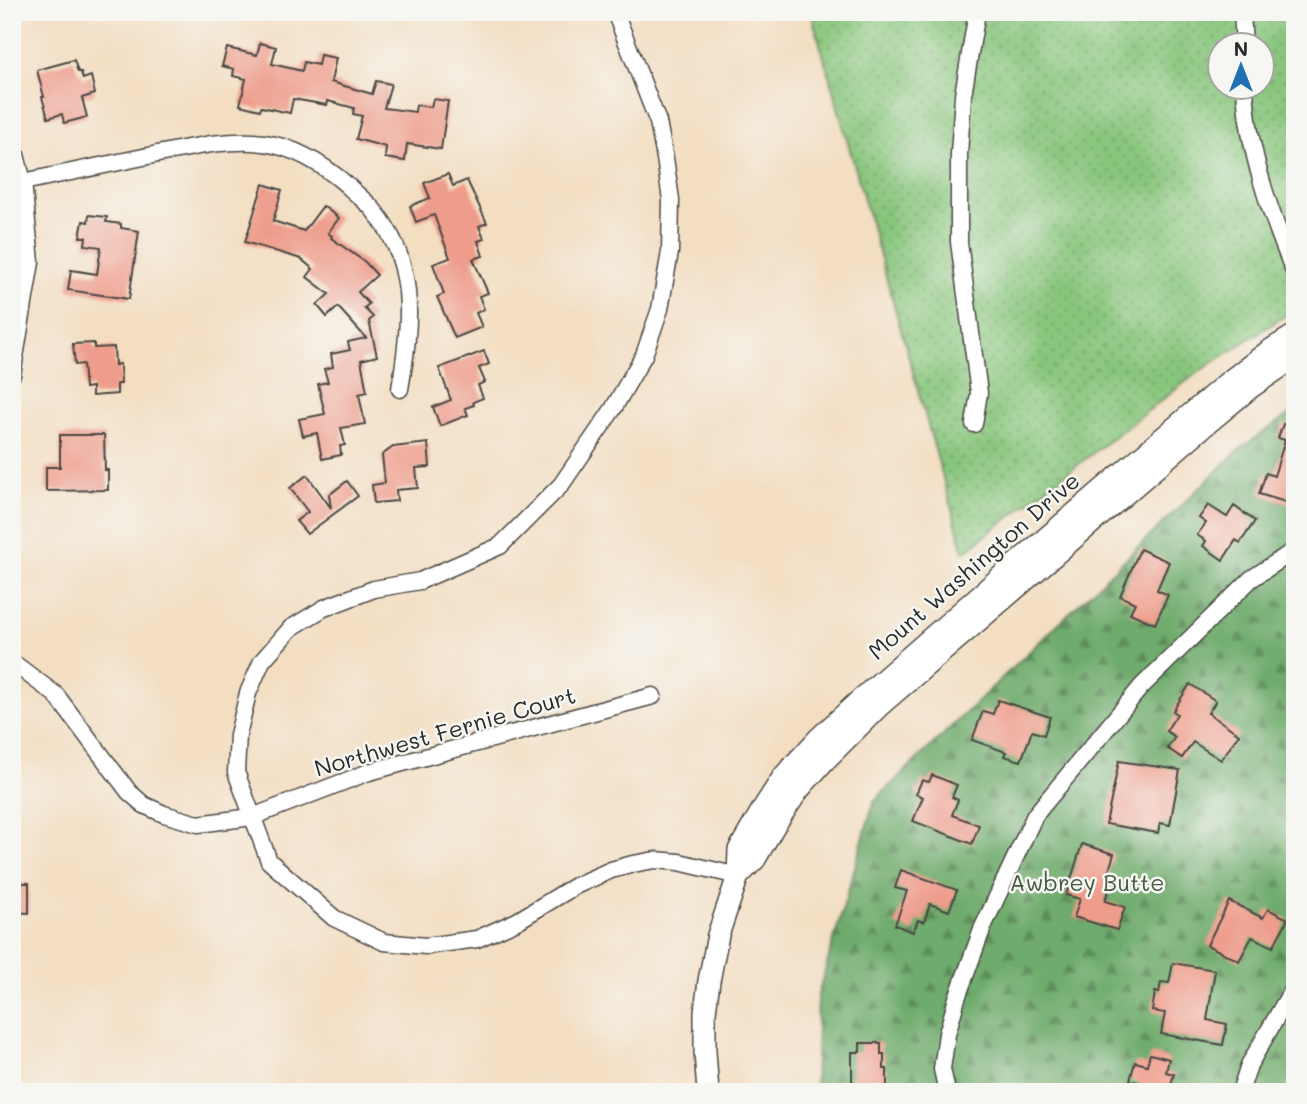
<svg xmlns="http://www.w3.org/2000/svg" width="1307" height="1104" font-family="Mali,sans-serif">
	<defs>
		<pattern id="grass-dots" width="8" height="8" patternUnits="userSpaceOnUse" patternTransform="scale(1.75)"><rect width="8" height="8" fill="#89c67d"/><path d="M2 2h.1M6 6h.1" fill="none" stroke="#70a167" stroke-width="1.8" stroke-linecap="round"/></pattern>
		<pattern id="forest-firs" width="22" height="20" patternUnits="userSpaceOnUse" patternTransform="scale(1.75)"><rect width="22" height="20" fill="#6eab6c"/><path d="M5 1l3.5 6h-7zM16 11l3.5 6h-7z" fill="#5b8b59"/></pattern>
	</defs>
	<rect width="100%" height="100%" fill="#f6f6f2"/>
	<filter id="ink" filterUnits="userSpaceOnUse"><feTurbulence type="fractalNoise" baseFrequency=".0143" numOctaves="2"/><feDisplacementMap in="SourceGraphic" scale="14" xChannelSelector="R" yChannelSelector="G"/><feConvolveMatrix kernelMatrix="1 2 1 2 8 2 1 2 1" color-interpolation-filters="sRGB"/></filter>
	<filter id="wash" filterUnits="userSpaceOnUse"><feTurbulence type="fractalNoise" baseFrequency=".00686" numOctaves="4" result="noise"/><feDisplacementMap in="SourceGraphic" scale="28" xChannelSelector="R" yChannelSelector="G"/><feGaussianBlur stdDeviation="1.57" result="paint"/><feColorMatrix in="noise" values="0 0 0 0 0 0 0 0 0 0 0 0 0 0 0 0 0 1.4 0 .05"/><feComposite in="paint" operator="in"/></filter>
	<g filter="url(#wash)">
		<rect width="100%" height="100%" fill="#f3dec2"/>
		<!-- grass -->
		<path fill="url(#grass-dots)" stroke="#5a7854" stroke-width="2" fill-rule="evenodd" d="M811,12H1295V309L1197,373L964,552ZM1220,46H1262V88H1220Z"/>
		<!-- forest -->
		<polygon fill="url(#forest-firs)" stroke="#4c6b4c" stroke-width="2" points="1295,410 1295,1092 815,1092 818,995 874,801 1240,449"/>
		<g id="blocks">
			<!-- building -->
			<g fill="#ee9c8b">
				<polygon points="260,43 276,47 272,64 302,71 304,62 318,65 320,55 336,58 331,82 372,94 376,81 391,84 384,108 415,112 416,105 431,107 433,99 448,101 441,149 407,144 405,161 385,158 386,147 356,139 362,116 353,114 354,108 328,101 327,105 293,99 290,113 261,107 260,110 240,105 246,79 233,76 234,69 222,66 227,48 257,55"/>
				<polygon points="74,60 78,72 81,72 83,79 91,76 95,94 82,98 87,117 64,123 62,114 48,118 42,97 44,97 37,70"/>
				<polygon points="448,174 453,186 467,180 487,223 479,226 484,239 478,241 483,256 473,259 488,293 479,296 484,309 476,313 482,327 455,338 437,297 444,294 433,264 450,258 434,215 416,222 410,206 430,198 424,183"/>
				<polygon points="263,184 282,190 273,221 304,231 323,206 339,218 328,233 332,236 331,238 365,262 377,275 358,292 369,304 364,308 373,317 369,321 377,356 361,360 367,392 359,394 365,424 341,428 345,445 340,446 341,455 322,459 317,433 303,436 299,419 325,414 318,384 328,382 324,369 333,367 331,354 350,350 348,342 366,338 338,307 327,317 317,305 329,294 307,277 313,269 301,259 245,242"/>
				<polygon points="89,215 107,217 106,222 121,224 121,228 139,231 129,299 68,290 71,270 97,274 101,247 85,245 86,237 80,237 83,221 88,222"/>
				<polygon points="94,343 94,348 114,347 115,365 120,364 121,384 117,384 117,394 92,396 92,387 85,388 83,364 75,365 73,344"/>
				<polygon points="484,351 489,364 479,368 485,382 478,385 483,398 473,402 474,405 465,408 468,415 440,426 433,407 451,400 439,368"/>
				<polygon points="1292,419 1295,420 1295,505 1259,494 1266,473 1274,476 1285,440 1278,438 1283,424 1290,426"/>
				<polygon points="60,435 104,435 105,470 108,470 108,490 46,491 46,467 60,467"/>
				<polygon points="428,443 430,467 416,468 418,488 396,490 397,501 374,503 372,485 385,483 382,455 393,447"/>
				<polygon points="307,475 331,508 329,495 347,481 358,496 307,534 296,521 308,512 290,488"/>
				<polygon points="1208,505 1227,517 1234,506 1255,521 1240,543 1236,540 1223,560 1203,546 1206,541 1197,535 1206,523 1199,518"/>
				<polygon points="1140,549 1169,562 1157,590 1168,595 1155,624 1130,613 1135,603 1120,596"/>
				<polygon points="1190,684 1216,701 1208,713 1239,734 1221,760 1193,742 1182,758 1167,748 1175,737 1166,731 1177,714 1173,711"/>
				<polygon points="998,700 1050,717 1044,735 1032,731 1021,761 1004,756 1006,752 972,740 983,711 993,714"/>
				<polygon points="1119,761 1180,770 1170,825 1160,823 1158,833 1106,824"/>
				<polygon points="932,775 957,785 952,797 958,800 952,815 979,825 972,844 913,821 923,797 916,794 922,780 929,782"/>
				<polygon points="1082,844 1114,854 1107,877 1112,879 1105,901 1125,907 1117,930 1074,917 1080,899 1066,895"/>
				<polygon points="901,870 957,890 949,911 930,904 924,922 918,920 913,932 895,925 907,891 895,888"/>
				<polygon points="12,883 29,883 29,913 12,912"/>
				<polygon points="1229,901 1263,918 1268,909 1288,919 1273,947 1252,937 1239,961 1207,945"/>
				<polygon points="1173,963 1215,970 1207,1020 1227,1024 1223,1045 1161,1034 1165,1013 1152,1011 1155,992 1159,993 1161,982 1169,983"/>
				<polygon points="860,1043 881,1043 881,1054 884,1054 884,1069 887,1069 887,1092 856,1092 856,1086 852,1086 852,1052 860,1052"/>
				<polygon points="1150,1054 1169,1059 1166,1072 1174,1074 1169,1092 1138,1092 1140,1083 1130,1080 1135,1062 1147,1065"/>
			</g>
		</g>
	</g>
	<g filter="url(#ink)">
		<use href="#blocks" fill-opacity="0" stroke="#494642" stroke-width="2"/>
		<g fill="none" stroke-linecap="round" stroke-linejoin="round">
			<defs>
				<g id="street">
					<polyline points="615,12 658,122 665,158 671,200 670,252 660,309 644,355 613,409 561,485 500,546 420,581 374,589 324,608 291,628 262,661 248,693 238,735 236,772 269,861 334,918 384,942 426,946 477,939 517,921 575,886 611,870 633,864 655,860 679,862 738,876"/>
					<polyline points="1242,12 1244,46"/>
					<path d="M1245,88C1248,152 1271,215 1295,274"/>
					<polyline points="12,139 23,182 31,262 12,375"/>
					<path d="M23,182C66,173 110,164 153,155C189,148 228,138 264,143C295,147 324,165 348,186C355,193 364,200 371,207C418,260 411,325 400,389"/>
					<polyline points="974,424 979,393 959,242 959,154 963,95 977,12"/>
					<polyline points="12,662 56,695 129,792 144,805 164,814 198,824 252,817 369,772 653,696"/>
					<polyline points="947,1092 942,1069 947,1034 957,998 983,927 1035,815 1141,687 1251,579 1295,550"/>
					<polyline points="1240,1092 1249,1065 1295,985"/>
				</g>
				<g id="secondary">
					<polyline points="738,876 755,859 774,826 799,789 824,761 879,706 1204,426 1251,387 1295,357"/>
					<polyline points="708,1092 705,1052 705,1012 709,981 718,935 738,876 739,850 764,807 784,776 818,739 858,702 1002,576 1227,383 1269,351 1295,335"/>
				</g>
			</defs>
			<!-- street casing -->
			<use href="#street" stroke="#494642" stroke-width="19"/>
			<!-- secondary casing -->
			<use href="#secondary" stroke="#494642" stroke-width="24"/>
			<!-- street -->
			<use href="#street" stroke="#fff" stroke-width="16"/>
			<!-- secondary -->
			<use href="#secondary" stroke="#fff" stroke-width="21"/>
		</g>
	</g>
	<g text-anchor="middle" stroke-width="5" stroke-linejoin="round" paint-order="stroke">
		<!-- street labels -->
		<g font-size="23" fill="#2b2b2b" stroke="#f6f6f2">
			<text transform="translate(974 566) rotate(-41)" y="8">Mount Washington Drive</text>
			<text transform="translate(445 732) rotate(-16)" y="8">Northwest Fernie Court</text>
		</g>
		<!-- park labels -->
		<g font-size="23" fill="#475a44" stroke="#f6f6f2">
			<text x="1087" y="891">Awbrey Butte</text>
		</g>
	</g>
	<!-- margin -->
	<rect width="1307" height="1104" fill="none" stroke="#f6f6f2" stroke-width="42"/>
	<!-- north arrow -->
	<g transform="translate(1241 66)"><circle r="33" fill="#f6f6f2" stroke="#a5a5a2" stroke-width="2"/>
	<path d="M0-5L12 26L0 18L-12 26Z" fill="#1f6fb2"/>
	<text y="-10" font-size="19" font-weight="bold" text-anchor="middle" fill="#2b2b2b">N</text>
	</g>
</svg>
